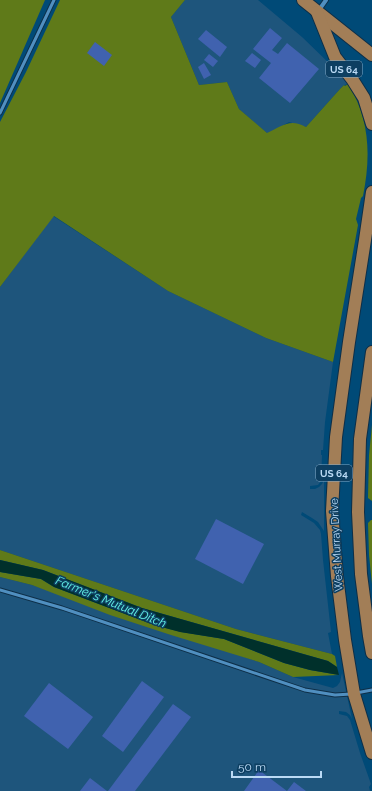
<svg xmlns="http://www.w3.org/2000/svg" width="372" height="791" font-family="Raleway,sans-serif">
	<rect width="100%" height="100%" fill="#004a77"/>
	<!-- built -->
	<g fill="#1e557c">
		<polygon points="185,0 258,0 302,37 333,67 334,65 348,80 346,82 348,84 344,85 340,89 306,127 289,122 268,134 239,109 227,82 199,85 171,17"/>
		<polygon points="53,216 168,291 266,338 333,362 325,422 323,450 321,450 321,455 322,455 321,481 318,485 310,486 310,489 315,489 319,487 322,484 324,480 324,531 318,522 312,518 302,512 301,515 314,523 320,530 321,534 323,560 331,632 328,633 332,654 236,629 0,550 0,287"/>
		<polygon points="0,577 32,585 259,662 293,677 333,688 337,686 340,682 342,673 352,719 350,715 346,712 339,711 339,714 347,716 350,720 360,753 371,784 369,787 370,791 0,791"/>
	</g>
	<!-- green -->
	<g fill="#5f7a19">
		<polygon points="0,0 45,0 0,103"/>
		<path d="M60,0H185L171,17L199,85L227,82L239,109L267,133C282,126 290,118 306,127L340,89L344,85L345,86L348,84C370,119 371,156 363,196L361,198L356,219L358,225L333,362L266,338L168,291L54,216L0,287V122L26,72Z"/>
		<polygon points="372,425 372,501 368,498 369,455"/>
		<polygon points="371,520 372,520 372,584 369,555 368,523"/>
		<polygon points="0,550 236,629 332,654 335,656 337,667 328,661 142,608 43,570 0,560"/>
		<polygon points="0,572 41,579 54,587 154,625 181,632 224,639 284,663 310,670 339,675 293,677 259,662 171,635 110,615 32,585 0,577"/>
	</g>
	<!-- water -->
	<polygon fill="#00302b" points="0,560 43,570 142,608 328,661 337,667 339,675 310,670 284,663 224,639 180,632 154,625 54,587 41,579 0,572"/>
	<!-- building -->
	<g fill="#4062af">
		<polygon points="270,28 282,38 272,50 278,54 287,43 319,69 290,103 259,78 271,63 253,49"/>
		<polygon points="206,30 227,47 220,57 198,39"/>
		<polygon points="95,42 112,55 104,66 87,53"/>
		<polygon points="252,53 261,60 255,68 245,61"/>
		<polygon points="209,54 218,61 213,67 204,60"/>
		<polygon points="204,63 211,75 204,79 198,67"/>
		<polygon points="216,519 264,544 243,584 195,559"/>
		<polygon points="142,681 164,697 123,752 102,736"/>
		<polygon points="49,683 93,717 68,749 24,716"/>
		<polygon points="173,704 191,717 135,791 108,791"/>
		<polygon points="259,770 287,791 294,782 306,791 244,791"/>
		<polygon points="90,778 107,791 80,791"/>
	</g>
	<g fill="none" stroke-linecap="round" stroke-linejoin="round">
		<defs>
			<g id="service">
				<polyline points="0,113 54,0"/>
				<polyline points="0,590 62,608 305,690 335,695 351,694"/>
				<polyline points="356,693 372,690"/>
			</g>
			<polyline id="minor" points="319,10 326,0"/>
			<g id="trunk">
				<polyline points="303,0 372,55"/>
				<polyline points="317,12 335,57 352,79 364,98 372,124"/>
				<polyline points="372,192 365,240 349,342 336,437 332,511 337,576 345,640 354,694 372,753"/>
				<polyline points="372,352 360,439 358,512 361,574 369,636 372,653"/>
			</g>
		</defs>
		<!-- service casing -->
		<use href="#service" stroke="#0e2f48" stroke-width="5"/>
		<!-- minor casing -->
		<use href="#minor" stroke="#0e2f48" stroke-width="6"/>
		<!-- trunk casing -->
		<use href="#trunk" stroke="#0e2f48" stroke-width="14"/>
		<!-- service -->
		<use href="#service" stroke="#508fc0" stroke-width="3"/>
		<!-- minor -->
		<use href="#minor" stroke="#508fc0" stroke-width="4"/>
		<!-- trunk -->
		<use href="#trunk" stroke="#a27e57" stroke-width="12"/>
	</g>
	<g text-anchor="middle" stroke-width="3" stroke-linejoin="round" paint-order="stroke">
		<!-- shield labels -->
		<g fill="#0d3f62" stroke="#87acc9" stroke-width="1">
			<rect x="326" y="61" width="36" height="16" rx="3"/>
			<rect x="316" y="465" width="36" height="16" rx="3"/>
		</g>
		<g font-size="10" font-weight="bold" fill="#bbdaf5">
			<text x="344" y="73">US 64</text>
			<text x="334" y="477">US 64</text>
		</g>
		<!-- street labels -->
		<g font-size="11" fill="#bbdaf5" stroke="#0d3f62">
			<text transform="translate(336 545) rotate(-93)" y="4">West Murray Drive</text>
		</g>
		<!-- water labels -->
		<g font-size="12" font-style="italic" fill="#65f6e5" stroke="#0d3f62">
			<text transform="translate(111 602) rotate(22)" y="4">Farmer's Mutual Ditch</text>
		</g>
	</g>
	<!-- scale -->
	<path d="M232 771v6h89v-6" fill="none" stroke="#bbdaf5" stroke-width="2"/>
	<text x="238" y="771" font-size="12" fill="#bbdaf5" stroke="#0d3f62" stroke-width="3" paint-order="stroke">50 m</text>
</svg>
